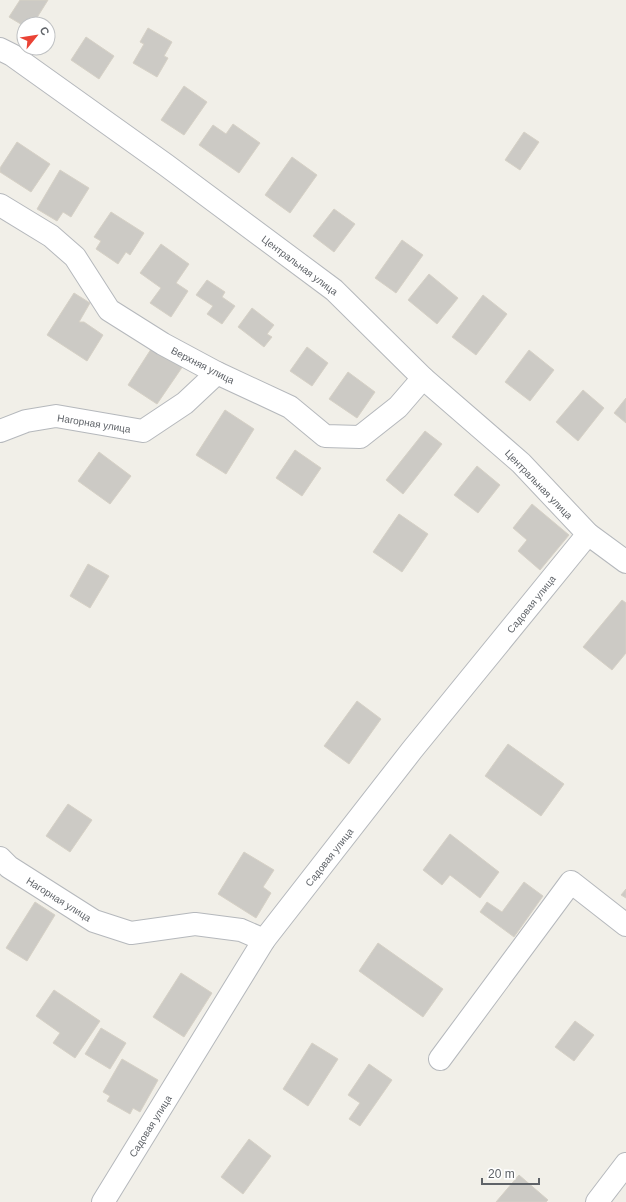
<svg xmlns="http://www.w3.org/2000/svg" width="626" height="1202" font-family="Helvetica,sans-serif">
	<rect width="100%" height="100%" fill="#f1efe8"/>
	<!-- building -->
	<g fill="#cccac5" stroke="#d6d1c6">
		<polygon points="20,0 48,0 33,24 24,24 24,26 9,17"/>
		<polygon points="148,28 172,42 164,56 168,58 157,77 133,63 144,44 140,42"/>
		<polygon points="86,37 114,56 99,79 71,60"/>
		<polygon points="184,86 207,102 184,135 161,120"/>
		<polygon points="233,124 260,143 239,173 199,145 213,125 226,134"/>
		<polygon points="524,132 539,142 520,170 505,160"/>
		<polygon points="17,142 50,164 31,192 0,172 0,168"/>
		<polygon points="292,157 317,175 290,213 265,195"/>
		<polygon points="60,170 89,188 71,217 63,212 57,221 37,209"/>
		<polygon points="334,209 355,224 334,252 313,236"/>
		<polygon points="111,212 144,233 130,255 126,252 118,264 96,249 101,241 94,237"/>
		<polygon points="402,240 423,255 396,293 375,278"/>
		<polygon points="161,244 189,264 176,283 188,291 171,317 150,303 161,288 140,273"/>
		<polygon points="429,274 458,298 437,324 408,300"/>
		<polygon points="207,280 225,292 222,297 235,306 222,324 207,314 213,306 196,295"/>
		<polygon points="74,293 90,303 79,322 84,322 103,335 87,361 47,335"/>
		<polygon points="483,295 507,314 476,355 452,337"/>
		<polygon points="252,308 274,325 267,334 272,337 264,347 238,327"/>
		<polygon points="153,346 183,366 157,404 128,385"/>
		<polygon points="307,347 328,363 312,386 290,371"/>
		<polygon points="529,350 554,370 530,401 505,382"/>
		<polygon points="348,372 375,392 357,418 329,399"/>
		<polygon points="583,390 604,408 578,441 556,422"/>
		<polygon points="626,398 626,423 614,413"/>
		<polygon points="225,410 254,429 226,474 196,455"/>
		<polygon points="425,431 442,444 403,494 386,480"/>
		<polygon points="295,450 321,468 302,496 276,478"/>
		<polygon points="99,452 131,476 110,504 78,481"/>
		<polygon points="477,466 500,485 478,513 454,495"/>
		<polygon points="532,504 569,535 540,570 518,551 527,540 513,528"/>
		<polygon points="399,514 428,534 402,572 373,552"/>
		<polygon points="88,564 109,576 90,608 70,596"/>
		<polygon points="622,600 626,603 626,653 612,670 583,647"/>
		<polygon points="357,701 381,719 349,764 324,746"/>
		<polygon points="508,744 564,784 541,816 485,776"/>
		<polygon points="68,804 92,820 70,852 46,836"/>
		<polygon points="450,834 499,872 480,898 450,875 442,885 423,870"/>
		<polygon points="244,852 274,870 263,887 271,893 256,918 218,894"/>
		<polygon points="524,882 543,896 514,937 480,912 487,902 502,912"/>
		<polygon points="626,889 626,898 621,895"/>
		<polygon points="35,902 55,915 27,961 6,948"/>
		<polygon points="378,943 443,989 423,1017 359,971"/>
		<polygon points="181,973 212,993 184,1037 153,1017"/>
		<polygon points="54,990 100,1021 75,1058 53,1043 60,1033 36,1016"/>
		<polygon points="575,1021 594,1035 574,1061 555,1047"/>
		<polygon points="101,1028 126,1043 110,1069 85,1054"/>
		<polygon points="312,1043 338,1059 308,1106 283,1089"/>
		<polygon points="122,1059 158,1080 140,1112 133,1108 130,1114 107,1101 110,1096 103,1092"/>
		<polygon points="369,1064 392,1080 360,1126 349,1119 360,1103 348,1095"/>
		<polygon points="249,1139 271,1156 243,1194 221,1177"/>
		<polygon points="519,1175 548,1200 546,1202 496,1202"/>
	</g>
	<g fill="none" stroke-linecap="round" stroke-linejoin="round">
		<defs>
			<g id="minor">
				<polyline points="0,49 12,55 166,165 334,290 423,378 521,463 588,534 626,562"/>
				<polyline points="0,205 51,236 75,257 109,310 163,344 217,373 290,407 325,436 360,437 398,407 423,378"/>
				<polyline points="0,431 26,421 56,416 143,431 185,403 217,373"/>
				<polyline points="0,858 9,867 94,921 131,933 195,924 241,930 264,940"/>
				<polyline points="440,1059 571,882 626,925"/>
				<polyline points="103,1202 264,940 412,750 588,534"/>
				<polyline points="597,1202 626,1164"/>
			</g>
		</defs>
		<!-- minor casing -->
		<use href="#minor" stroke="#b5b8bc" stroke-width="24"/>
		<!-- minor -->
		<use href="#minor" stroke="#fff" stroke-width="22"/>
	</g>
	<g text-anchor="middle" stroke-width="3" stroke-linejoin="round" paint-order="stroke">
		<!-- street labels -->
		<g font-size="10" fill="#5f6368" stroke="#fff">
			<text transform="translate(300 265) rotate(37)" y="4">Центральная улица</text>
			<text transform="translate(203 365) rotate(27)" y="4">Верхняя улица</text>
			<text transform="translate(94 423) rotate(9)" y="4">Нагорная улица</text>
			<text transform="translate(539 484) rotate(46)" y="4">Центральная улица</text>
			<text transform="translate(531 604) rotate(-51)" y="4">Садовая улица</text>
			<text transform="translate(329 857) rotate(-52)" y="4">Садовая улица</text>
			<text transform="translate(59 899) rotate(32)" y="4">Нагорная улица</text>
			<text transform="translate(150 1126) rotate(-58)" y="4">Садовая улица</text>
		</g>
	</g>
	<!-- north arrow -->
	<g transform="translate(36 36) rotate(60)"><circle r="19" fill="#ffffff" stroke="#bfc1c3"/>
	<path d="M0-3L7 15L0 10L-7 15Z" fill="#ea4335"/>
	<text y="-6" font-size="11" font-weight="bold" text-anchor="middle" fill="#5f6368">С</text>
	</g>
	<!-- scale -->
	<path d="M482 1178v6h57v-6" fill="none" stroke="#5f6368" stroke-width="2"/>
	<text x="488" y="1178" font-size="12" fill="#5f6368" stroke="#ffffff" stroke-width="3" paint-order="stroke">20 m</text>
</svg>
